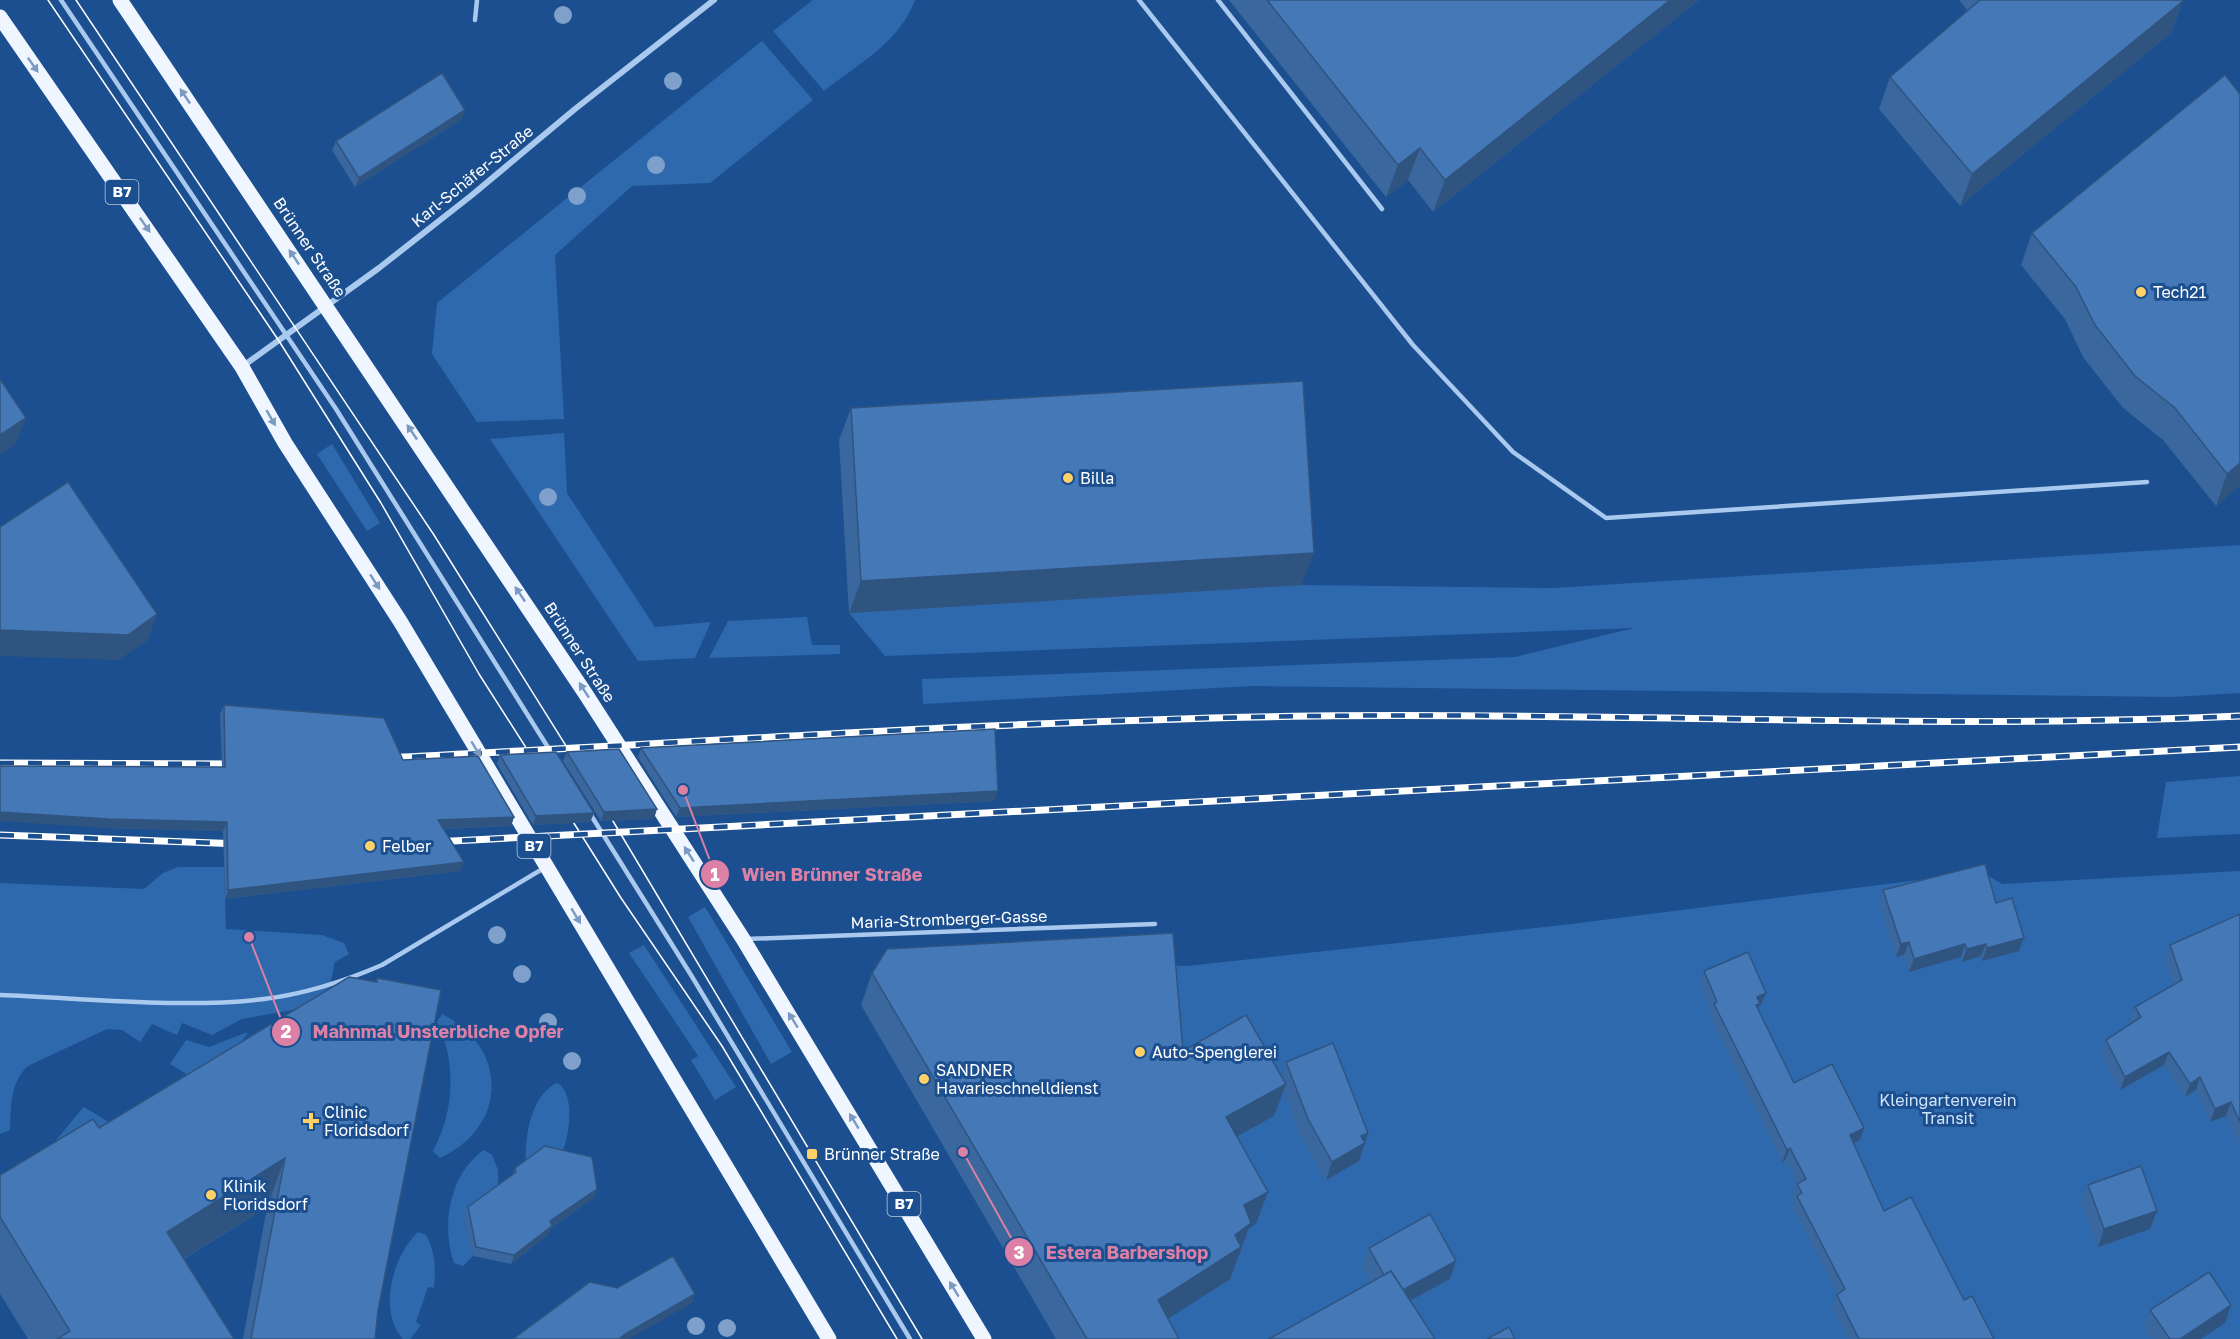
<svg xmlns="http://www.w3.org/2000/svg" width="2240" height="1339" font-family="'Golos Text',sans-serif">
	<rect width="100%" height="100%" fill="#1b4f8f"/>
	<!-- green -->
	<g fill="#2e69ad">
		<path d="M813,0H915C900,42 857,65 824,91L773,31Z"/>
		<polygon points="762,41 813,100 710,183 632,186 555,255 564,419 477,422 432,354 437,303"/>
		<polygon points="564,433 567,493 655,627 711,622 695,658 638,661 490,439"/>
		<polygon points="332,444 380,523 367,531 317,454"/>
		<polygon points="2240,545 2240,693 2173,697 1252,686 923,704 922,679 1515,657 1634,628 885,656 849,613 1302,585 1553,588"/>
		<polygon points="807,617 812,645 840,645 840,654 709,658 728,621"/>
		<polygon points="2240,776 2240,834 2157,838 2166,782"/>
		<path d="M178,867H224L226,929L322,935L344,943L349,954L335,962L326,1004L242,1019L212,1035L182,1023L177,1035L152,1024L140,1042L122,1030L107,1029L28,1066C10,1082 11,1108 10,1130L0,1134V883L144,889L163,873Z"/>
		<polygon points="2240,871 2240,1339 1151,1339 1147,1332 1230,1279 1170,1070 1161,965 1187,966 1571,924 1982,872 2002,884"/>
		<polygon points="705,907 792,1052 771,1064 688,917"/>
		<polygon points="644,945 736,1087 715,1100 691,1060 698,1056 629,953"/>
		<path d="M442,1014C509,1047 508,1127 440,1158L433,1151C454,1113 457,1062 437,1022Z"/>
		<polygon points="245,1033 248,1033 219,1072 196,1080 170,1064 186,1040 209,1047"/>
		<path d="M557,1083C577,1093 569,1143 559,1159L526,1166C524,1140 530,1095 557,1083Z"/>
		<polygon points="84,1107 130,1135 43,1156 81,1110"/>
		<path d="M484,1150L492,1155L498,1170V1195L465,1216L473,1256L463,1266L454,1263C441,1225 449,1174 484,1150Z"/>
		<path d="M418,1232L426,1235C435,1250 436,1270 434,1288L428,1287L416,1322L421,1325L410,1339H403C377,1312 393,1255 418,1232Z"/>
	</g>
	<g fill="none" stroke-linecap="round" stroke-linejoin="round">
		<!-- service -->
		<g stroke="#a9c9ee" stroke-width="4.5">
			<polyline points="61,0 336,409 554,757"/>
			<polyline points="1139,0 1413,345 1513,452 1606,518 2147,482"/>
			<polyline points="1218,0 1382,209"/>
			<polyline points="475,20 477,0"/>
			<polyline points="589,812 691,975 910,1339"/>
			<polyline points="746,939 1155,924"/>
			<path d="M0,995C83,998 182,1009 264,999C305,994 345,981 382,965L544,868"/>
		</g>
		<!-- minor -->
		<polyline stroke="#a9c9ee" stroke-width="6" points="243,366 379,268 472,195 575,109 714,0"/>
		<!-- primary -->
		<g stroke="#f0f6ff" stroke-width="15">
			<polyline points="120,0 585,693 743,939 984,1339"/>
			<polyline points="0,17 242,367 285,443 400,621 829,1339"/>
		</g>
		<!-- tram -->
		<g stroke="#fff" stroke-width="1.5">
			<polyline points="48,0 279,341 381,503 479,674 539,768"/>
			<polyline points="76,0 434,535 578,765"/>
			<polyline points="604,806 922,1339"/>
			<polyline points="565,809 621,898 722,1046 897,1339"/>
		</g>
		<defs>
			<g id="rail">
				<path d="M384,758C695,743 1005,720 1316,716C1624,712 1932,730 2240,716"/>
				<polyline points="0,763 237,764"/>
				<polyline points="0,835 242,844"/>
				<polyline points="434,842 2240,747"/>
			</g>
		</defs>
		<!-- rail casing -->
		<use href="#rail" stroke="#fff" stroke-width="7"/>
		<!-- rail -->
		<use href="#rail" stroke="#1b4f8f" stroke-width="4.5" stroke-dasharray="14" stroke-linecap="butt"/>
	</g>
	<!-- trees -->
	<g fill="#7ea0ca">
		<circle cx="563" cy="15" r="9"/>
		<circle cx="673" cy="81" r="9"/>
		<circle cx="656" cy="165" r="9"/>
		<circle cx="577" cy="196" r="9"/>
		<circle cx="548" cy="497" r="9"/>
		<circle cx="497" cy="935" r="9"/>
		<circle cx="522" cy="974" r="9"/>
		<circle cx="548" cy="1022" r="9"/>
		<circle cx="572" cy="1061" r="9"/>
		<circle cx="696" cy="1326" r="9"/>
		<circle cx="727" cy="1328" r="9"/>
	</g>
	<!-- wall -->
	<g fill="#3a679d">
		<polygon points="1229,0 1699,0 1433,212 1408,180 1386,197"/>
		<polygon points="1959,0 2182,0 2183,1 2171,33 1960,206 1879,109 1890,77 1968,11"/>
		<polygon points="462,119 355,187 332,150 336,141"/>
		<polygon points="2032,233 2240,485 2216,506 2163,440 2123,408 2083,357 2065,319 2021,265"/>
		<polygon points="851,408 1302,585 849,613 839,440"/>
		<polygon points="224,705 403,760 514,817 511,826 444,829 464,862 460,871 225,899 223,831 105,828 222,767 220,714"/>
		<polygon points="641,748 995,801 676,817 638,757"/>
		<polygon points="567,752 654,819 601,821 563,761"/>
		<polygon points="500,755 594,813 590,822 533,825 497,764"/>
		<polygon points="1883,890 1996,903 2019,951 1982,961 1981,956 1962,962 1961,957 1909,972 1904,955 1896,957 1879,903"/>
		<polygon points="2240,914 2240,1145 2226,1116 2210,1122 2196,1090 2185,1097 2164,1065 2120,1090 2101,1054 2106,1040 2132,1023 2130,1020 2135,1007 2174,985 2165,959 2170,945"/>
		<polygon points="1704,971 1761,1005 1759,1006 1758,1010 1794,1083 1860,1140 1854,1143 1884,1211 1964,1300 1994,1339 1848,1339 1832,1307 1837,1294 1793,1208 1795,1201 1792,1196 1797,1183 1785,1160 1782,1162 1709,1016 1711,1011 1700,983"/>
		<polygon points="872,973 1281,1076 1286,1062 1365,1142 1359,1161 1326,1180 1301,1137 1284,1090 1274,1116 1237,1137 1256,1224 1249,1228 1230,1279 1168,1318 1179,1339 1056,1339 861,1005"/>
		<polygon points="377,978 378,1310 375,1339 243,1339 267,1207 184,1259 234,1339 28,1339 0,1294 0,1175 99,1128 376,981"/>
		<polygon points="515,1168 597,1189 594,1198 551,1228 548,1235 511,1264 473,1256 464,1216 468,1207 513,1174"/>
		<polygon points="2088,1185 2157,1211 2150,1229 2098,1247 2081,1202"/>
		<polygon points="1369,1248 1450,1279 1410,1301 1371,1282 1362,1266"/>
		<polygon points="2231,1305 2225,1323 2201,1339 2152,1339 2144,1328 2150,1310"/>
	</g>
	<!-- shaded-wall -->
	<g fill="#305480">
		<polygon points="1670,0 1699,0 1433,212 1445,180"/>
		<polygon points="2183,1 2171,33 1960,206 1972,174"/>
		<polygon points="465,110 462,119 355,187 359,178"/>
		<polygon points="1420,148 1408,180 1386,197 1398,165"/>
		<polygon points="26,418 16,444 0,455 0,435"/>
		<polygon points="2240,463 2240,485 2216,506 2227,474"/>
		<polygon points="1314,553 1302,585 849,613 861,581"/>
		<polygon points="157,614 148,640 119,660 0,656 0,630"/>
		<polygon points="998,791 995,801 676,817 680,808"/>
		<polygon points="657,809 654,819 601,821 604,812"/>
		<polygon points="0,812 227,822 223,831 105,828 0,821"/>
		<polygon points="594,813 590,822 533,825 536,816"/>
		<polygon points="514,817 511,826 435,829 438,820"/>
		<polygon points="464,862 460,871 225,899 228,890"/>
		<polygon points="2024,938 2019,951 1982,961 1987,948"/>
		<polygon points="1909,942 1904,955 1896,957 1901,944"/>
		<polygon points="1965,944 1961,957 1909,972 1914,959"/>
		<polygon points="1986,944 1981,956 1962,962 1967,949"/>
		<polygon points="1766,993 1761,1005 1759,1006 1756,1016 1751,1017 1757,997"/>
		<polygon points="2169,1052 2164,1065 2120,1090 2125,1077"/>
		<polygon points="2200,1077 2196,1090 2185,1097 2190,1084"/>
		<polygon points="1286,1084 1274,1116 1214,1149 1226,1117"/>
		<polygon points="2231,1102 2226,1116 2210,1122 2215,1109"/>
		<polygon points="1864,1128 1860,1140 1846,1147 1850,1135"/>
		<polygon points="1368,1133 1359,1161 1326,1180 1332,1162 1361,1136"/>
		<polygon points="1790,1148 1785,1160 1782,1162 1787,1150"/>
		<polygon points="285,1158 267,1207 149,1280 167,1232"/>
		<polygon points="597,1189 594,1198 551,1228 548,1235 511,1264 514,1255 550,1221"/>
		<polygon points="1268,1192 1256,1224 1249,1228 1230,1279 1147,1332 1158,1300 1244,1205"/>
		<polygon points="2157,1211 2150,1229 2098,1247 2104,1229"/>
		<polygon points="1456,1261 1450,1279 1389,1312 1396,1295"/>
		<polygon points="695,1294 692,1303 629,1339 619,1339 625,1334"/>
		<polygon points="2231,1305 2225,1323 2201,1339 2180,1339"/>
	</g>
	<!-- building -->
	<g fill="#4478b7" stroke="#305480" stroke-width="1.5">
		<polygon points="1267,0 1670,0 1445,180 1420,148 1398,165"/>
		<polygon points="1980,0 2182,0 2183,1 1972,174 1890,77"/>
		<polygon points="442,73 465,110 359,178 336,141"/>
		<polygon points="2225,75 2240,94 2240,463 2227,474 2175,408 2135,376 2095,325 2076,287 2032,233"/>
		<polygon points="0,379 26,418 0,435"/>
		<polygon points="1303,381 1314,553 861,581 851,408"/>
		<polygon points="68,482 157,614 128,635 0,630 0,527"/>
		<polygon points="224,705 384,718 403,760 478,756 514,817 438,820 464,862 228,890 227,822 108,819 0,812 0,766 225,767"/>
		<polygon points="995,729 998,791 680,808 641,748"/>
		<polygon points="619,749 657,809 604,812 567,752"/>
		<polygon points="556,752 594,813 536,816 500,755"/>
		<polygon points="1985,864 1996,903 2012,898 2024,938 1987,948 1986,944 1967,949 1965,944 1914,959 1909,942 1901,944 1883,890"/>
		<polygon points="2240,914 2240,1122 2231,1102 2215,1109 2200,1077 2190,1084 2169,1052 2125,1077 2106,1040 2141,1017 2135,1007 2182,980 2170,945"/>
		<polygon points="1173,933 1183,1051 1246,1015 1286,1084 1226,1117 1268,1192 1244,1205 1251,1223 1235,1235 1241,1247 1158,1300 1179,1339 1087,1339 872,973 887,949"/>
		<polygon points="1748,952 1766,993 1757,997 1760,1004 1756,1005 1794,1083 1832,1064 1864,1128 1850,1135 1884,1211 1911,1197 1964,1300 1972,1296 1994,1339 1859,1339 1837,1295 1845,1289 1797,1196 1802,1193 1797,1184 1806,1179 1790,1148 1787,1150 1714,1004 1717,1002 1704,971"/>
		<polygon points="349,977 377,982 377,978 441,990 378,1310 375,1339 251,1339 285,1158 167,1232 234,1339 57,1339 70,1331 0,1217 0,1175 93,1119 99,1128"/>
		<polygon points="1333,1043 1368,1133 1361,1136 1365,1143 1332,1162 1308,1119 1286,1062"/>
		<polygon points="545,1146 592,1157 597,1189 550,1221 552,1226 514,1255 476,1247 468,1207 516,1172 515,1168"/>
		<polygon points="2141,1166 2157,1211 2104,1229 2088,1185"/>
		<polygon points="1430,1214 1456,1261 1403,1290 1391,1271 1384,1275 1369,1248"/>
		<polygon points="673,1256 695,1294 625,1334 619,1339 513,1339 590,1282 617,1288"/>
		<polygon points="1391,1271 1435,1339 1269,1339"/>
		<polygon points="2209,1272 2231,1305 2180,1339 2170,1339 2150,1310"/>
		<polygon points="1509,1327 1515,1339 1487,1339"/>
	</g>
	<!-- one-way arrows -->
	<defs><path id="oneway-solid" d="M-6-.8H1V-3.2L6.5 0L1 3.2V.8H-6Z" transform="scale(1.5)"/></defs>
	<g fill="#7b9ac1">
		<use href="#oneway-solid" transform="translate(33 65) rotate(55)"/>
		<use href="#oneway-solid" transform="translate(185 96) rotate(-124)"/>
		<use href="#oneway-solid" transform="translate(145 225) rotate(55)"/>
		<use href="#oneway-solid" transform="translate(294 257) rotate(-124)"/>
		<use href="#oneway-solid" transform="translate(271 418) rotate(60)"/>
		<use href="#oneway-solid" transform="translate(412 432) rotate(-124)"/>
		<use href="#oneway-solid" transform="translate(375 582) rotate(57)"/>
		<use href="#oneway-solid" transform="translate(520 594) rotate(-124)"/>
		<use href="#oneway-solid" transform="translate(584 690) rotate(-123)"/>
		<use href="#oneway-solid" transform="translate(476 749) rotate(59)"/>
		<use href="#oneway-solid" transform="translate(689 854) rotate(-123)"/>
		<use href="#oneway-solid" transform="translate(576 916) rotate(59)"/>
		<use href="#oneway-solid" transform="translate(793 1020) rotate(-122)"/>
		<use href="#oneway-solid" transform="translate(854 1121) rotate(-121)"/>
		<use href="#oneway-solid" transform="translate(954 1289) rotate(-121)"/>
	</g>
	<!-- markers -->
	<g fill="#ffd166" stroke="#1b4f8f" stroke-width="2">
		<circle cx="2141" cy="292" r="6"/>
		<circle cx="1068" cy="478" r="6"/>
		<circle cx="370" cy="846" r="6"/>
		<circle cx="1140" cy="1052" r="6"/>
		<circle cx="924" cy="1079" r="6"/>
		<path d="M308 1112h6v6h6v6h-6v6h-6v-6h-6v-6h6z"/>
		<rect x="806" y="1148" width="12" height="12" rx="3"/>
		<circle cx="211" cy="1195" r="6"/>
	</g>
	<g text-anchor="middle" stroke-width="6" stroke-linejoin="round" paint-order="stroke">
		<!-- shield labels -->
		<g fill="#1b4f8f" stroke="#bbcadd" stroke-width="1.5">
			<rect x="105.5" y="180" width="33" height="24" rx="4.5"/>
			<rect x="517.5" y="834" width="33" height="24" rx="4.5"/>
			<rect x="887.5" y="1192" width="33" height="24" rx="4.5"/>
		</g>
		<g font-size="15" font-weight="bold" fill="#fff">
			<text x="122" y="197">B7</text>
			<text x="534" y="851">B7</text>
			<text x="904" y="1209">B7</text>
		</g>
		<!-- street labels -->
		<g font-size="16" fill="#fff" stroke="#1b4f8f">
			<text transform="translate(472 176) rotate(-39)" y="6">Karl-Schäfer-Straße</text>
			<text transform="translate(310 247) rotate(56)" y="6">Brünner Straße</text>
			<text transform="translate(580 652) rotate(57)" y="6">Brünner Straße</text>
			<text transform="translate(949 919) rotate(-2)" y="6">Maria-Stromberger-Gasse</text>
		</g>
		<!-- poi labels -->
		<g font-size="16" fill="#fff" stroke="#1b4f8f" text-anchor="start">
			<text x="2153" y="298">Tech21</text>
			<text x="1080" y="484">Billa</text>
			<text x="382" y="852">Felber</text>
			<text x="1152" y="1058">Auto-Spenglerei</text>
			<text x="936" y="1076">SANDNER<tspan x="936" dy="18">Havarieschnelldienst</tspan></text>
			<text x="324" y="1118">Clinic<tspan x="324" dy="18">Floridsdorf</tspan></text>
			<text x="824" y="1160">Brünner Straße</text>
			<text x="223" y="1192">Klinik<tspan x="223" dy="18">Floridsdorf</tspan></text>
		</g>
		<!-- park labels -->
		<g font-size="16" fill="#cfe3fa" stroke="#1b4f8f">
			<text x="1948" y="1106">Kleingartenverein<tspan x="1948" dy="18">Transit</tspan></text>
		</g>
	</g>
	<!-- callouts -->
	<path fill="none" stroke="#dd80a5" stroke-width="2" d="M683 790L715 874M249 937L286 1032M963 1152L1019 1252"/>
	<g fill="#dd80a5" stroke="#1b4f8f" stroke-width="2">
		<circle cx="683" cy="790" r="6"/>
		<circle cx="249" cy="937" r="6"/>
		<circle cx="963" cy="1152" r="6"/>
		<circle cx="715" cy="874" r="15"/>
		<circle cx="286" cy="1032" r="15"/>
		<circle cx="1019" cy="1252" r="15"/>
	</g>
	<g font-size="18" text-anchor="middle" font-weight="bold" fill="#fff">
		<text x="715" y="881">1</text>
		<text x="286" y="1038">2</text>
		<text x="1019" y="1259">3</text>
	</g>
	<g font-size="18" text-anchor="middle" font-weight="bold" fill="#dd80a5" stroke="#1b4f8f" stroke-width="6" stroke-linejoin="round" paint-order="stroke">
		<text x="832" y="881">Wien Brünner Straße</text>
		<text x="438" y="1038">Mahnmal Unsterbliche Opfer</text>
		<text x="1127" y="1259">Estera Barbershop</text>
	</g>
</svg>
